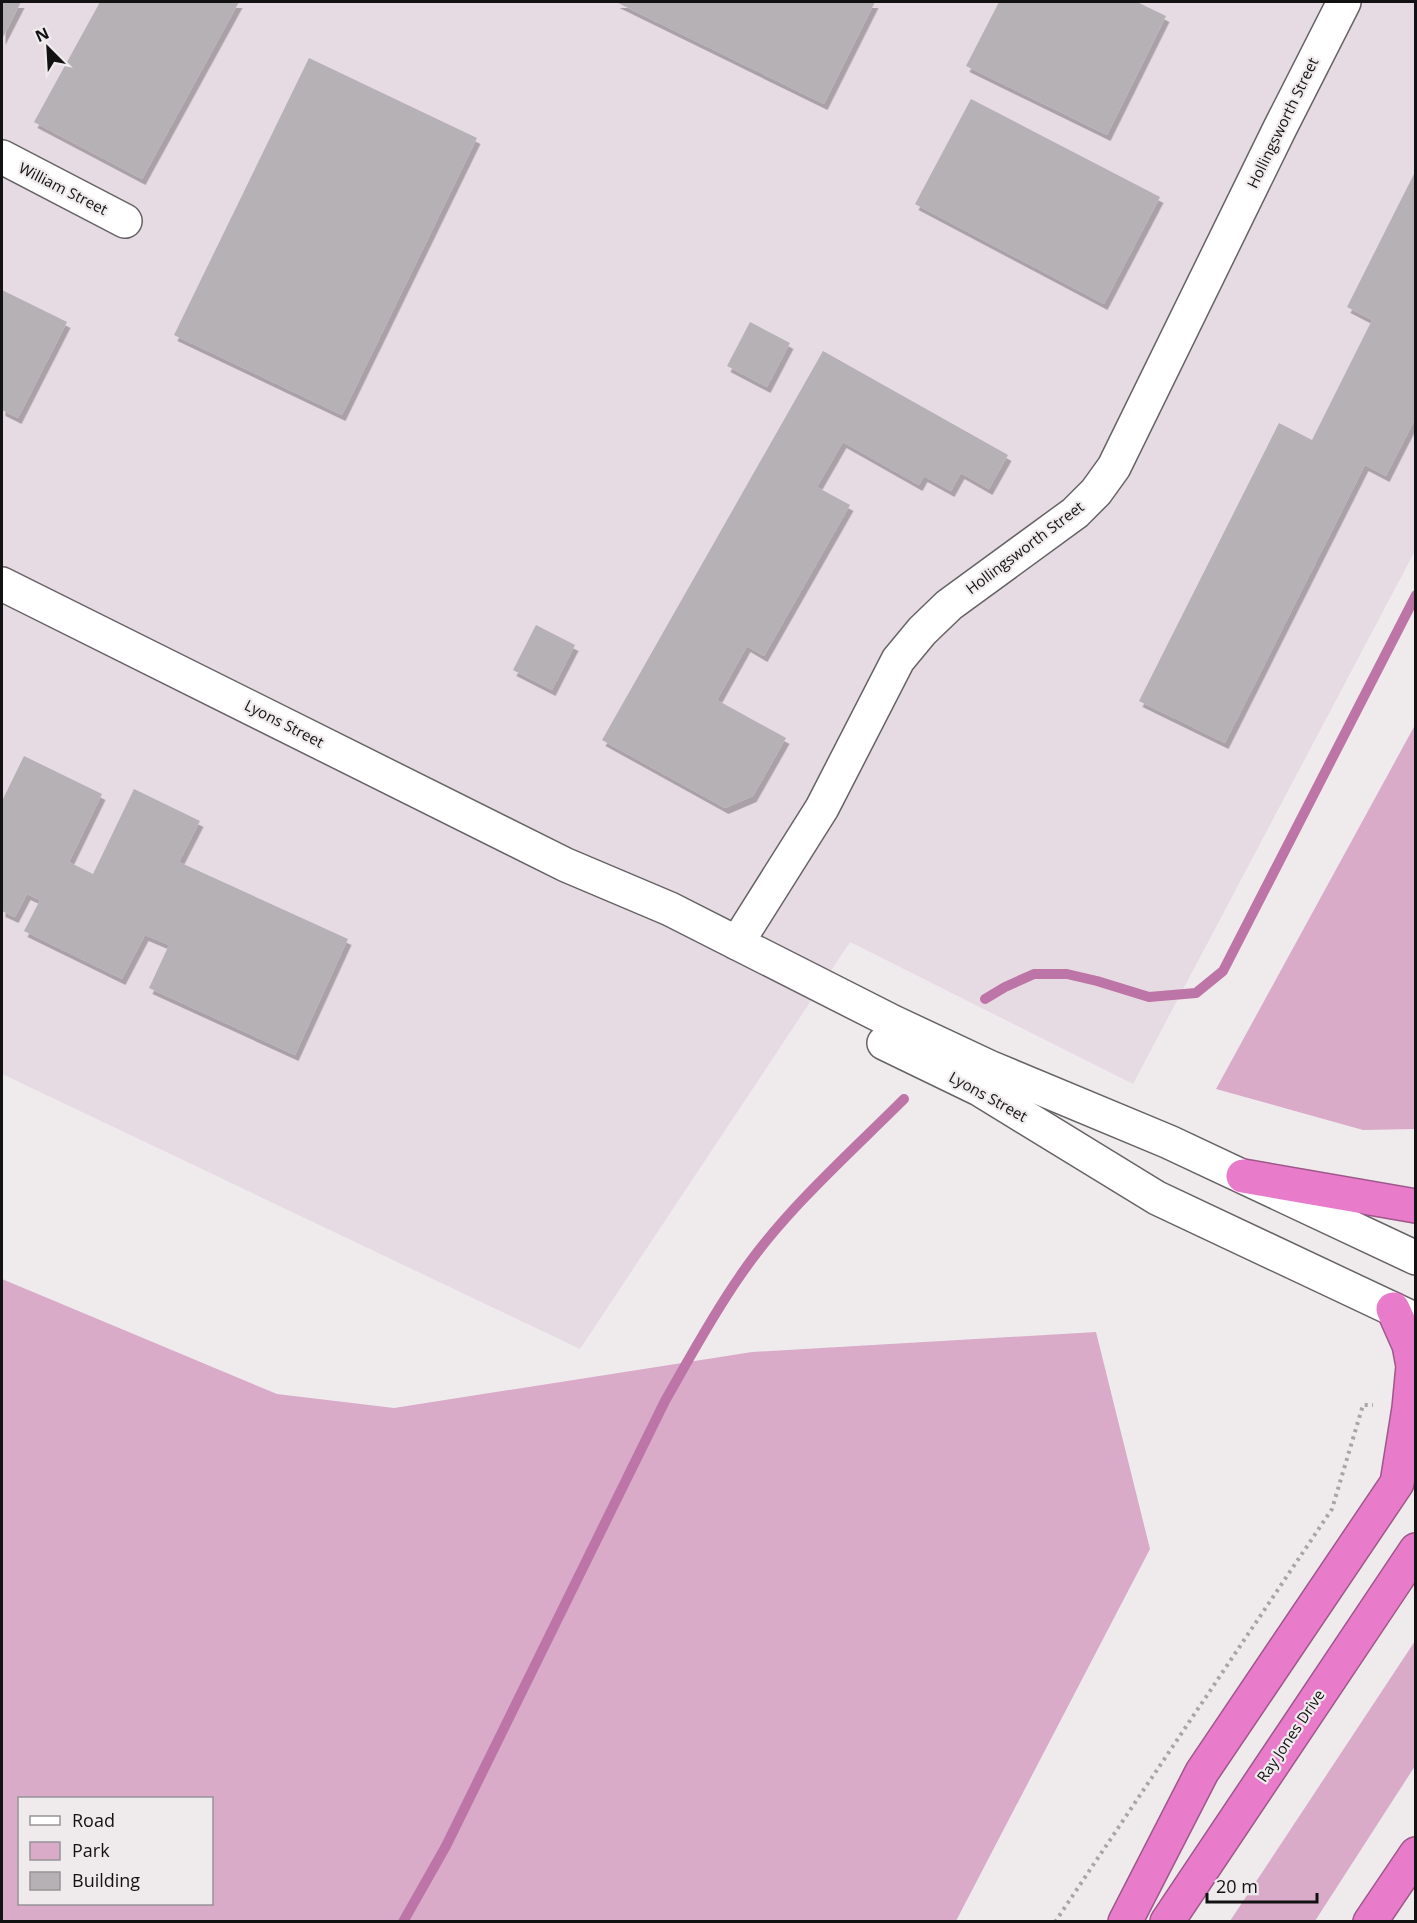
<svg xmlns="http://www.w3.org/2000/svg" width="1417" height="1923" font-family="'Open Sans',sans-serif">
	<defs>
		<filter id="shadow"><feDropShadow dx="3.5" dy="6" stdDeviation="0" flood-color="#0004"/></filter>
	</defs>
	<rect width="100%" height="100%" fill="#efebed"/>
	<!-- built -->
	<polygon fill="#e7dbe3" points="2,2 1415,2 1415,551 1133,1084 850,942 580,1349 2,1074"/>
	<!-- green -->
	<g fill="#d9abc9" fill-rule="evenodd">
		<polygon points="1415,725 1415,1129 1363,1130 1216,1089"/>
		<path d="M2,1279L277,1394L394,1408L752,1352L1096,1332L1150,1549L956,1921H2ZM20,1798H212V1904H20Z"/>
		<polygon points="1415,1641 1415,1766 1315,1921 1230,1921"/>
	</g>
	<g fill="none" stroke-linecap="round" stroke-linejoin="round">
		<!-- stream -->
		<g stroke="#bd74a6" stroke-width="10">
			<polyline points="985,999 1005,987 1034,974 1067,974 1097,981 1149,997 1196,993 1223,971 1416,595"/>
			<path d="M403,1922L446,1846L665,1401C689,1359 712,1316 740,1276C784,1211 849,1154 904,1099"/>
		</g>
	</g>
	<!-- building -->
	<g fill="#b5b1b4" filter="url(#shadow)">
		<polygon points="2,2 21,2 2,39"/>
		<polygon points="100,2 239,2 142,179 34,122"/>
		<polygon points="616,2 875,2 824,104"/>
		<polygon points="999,2 1137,2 1166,16 1107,135 966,66"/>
		<polygon points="309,58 477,138 342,415 174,335"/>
		<polygon points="971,99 1160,197 1104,304 915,204"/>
		<polygon points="1416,170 1416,417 1386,476 1365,465 1225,743 1139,701 1279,423 1312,440 1372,320 1347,307"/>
		<polygon points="2,290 67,322 18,418 2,410"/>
		<polygon points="750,322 790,343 767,387 727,366"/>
		<polygon points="823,351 1008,455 989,489 961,473 951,491 924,476 919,485 843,442 817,487 850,505 764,656 747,646 717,700 786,738 753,796 725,808 602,740"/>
		<polygon points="536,625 575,645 552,690 513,670"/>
		<polygon points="24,756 102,794 69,862 93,874 134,789 200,821 179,862 348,939 295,1055 149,988 169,945 145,935 122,979 24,931 40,900 27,894 15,917 2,911 2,801"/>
	</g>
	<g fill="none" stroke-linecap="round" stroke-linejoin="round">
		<defs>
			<g id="minor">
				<polyline points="2,157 125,221"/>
				<polyline points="2,584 566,865 670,909 893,1022 989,1067 1169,1142 1416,1258"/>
				<polyline points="737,943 822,808 898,660 922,631 949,605 1075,513 1096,492 1114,467 1280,128 1344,2"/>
				<polyline points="884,1043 979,1089 1157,1198 1416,1320"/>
			</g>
			<g id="highway">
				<polyline points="1243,1176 1416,1206"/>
				<polyline points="1125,1922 1202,1772 1397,1483 1409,1408 1413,1366 1409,1345 1393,1309"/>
				<polyline points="1167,1922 1416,1550"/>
				<polyline points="1370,1922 1416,1854"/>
			</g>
		</defs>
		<!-- minor casing -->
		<use href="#minor" stroke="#666365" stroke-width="36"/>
		<!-- highway casing -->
		<use href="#highway" stroke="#9e578a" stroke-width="36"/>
		<!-- path -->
		<polyline stroke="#a8a5a7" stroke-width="4" stroke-dasharray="3 4.5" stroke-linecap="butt" points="1055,1922 1332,1509 1363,1405 1373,1405"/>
		<!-- minor -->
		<use href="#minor" stroke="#fff" stroke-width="33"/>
		<!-- highway -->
		<use href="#highway" stroke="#e97cca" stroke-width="33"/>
	</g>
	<g text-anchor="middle" stroke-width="4.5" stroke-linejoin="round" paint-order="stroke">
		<!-- street labels -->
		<g font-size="15" fill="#131213" stroke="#efebed">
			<text transform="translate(1283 123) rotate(-64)" y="5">Hollingsworth Street</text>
			<text transform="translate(63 189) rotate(27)" y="5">William Street</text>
			<text transform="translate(1025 548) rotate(-37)" y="5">Hollingsworth Street</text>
			<text transform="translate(284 724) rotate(27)" y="5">Lyons Street</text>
			<text transform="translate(988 1097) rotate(29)" y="5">Lyons Street</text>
			<text transform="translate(1291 1736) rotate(-56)" y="5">Ray Jones Drive</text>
		</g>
	</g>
	<!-- border -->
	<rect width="1417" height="1923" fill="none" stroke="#131213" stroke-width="6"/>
	<!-- legend -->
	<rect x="18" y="1797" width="195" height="108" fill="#efebed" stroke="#979496" stroke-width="1.5"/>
	<rect x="30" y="1816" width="30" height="9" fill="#ffffff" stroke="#979496" stroke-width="1.5"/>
	<text x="72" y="1827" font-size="18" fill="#131213">Road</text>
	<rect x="30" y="1842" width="30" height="18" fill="#d9abc9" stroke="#979496" stroke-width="1.5"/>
	<text x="72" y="1857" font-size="18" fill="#131213">Park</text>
	<rect x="30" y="1872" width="30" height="18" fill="#b5b1b4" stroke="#979496" stroke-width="1.5"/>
	<text x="72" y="1887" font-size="18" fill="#131213">Building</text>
	<!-- north arrow -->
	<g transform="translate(48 48) rotate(336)" stroke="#efebed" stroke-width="4.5" paint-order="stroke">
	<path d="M0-4.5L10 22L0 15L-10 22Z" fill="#131213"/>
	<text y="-9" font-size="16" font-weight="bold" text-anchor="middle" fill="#131213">N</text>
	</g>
	<!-- scale -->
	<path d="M1207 1893v9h110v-9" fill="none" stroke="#131213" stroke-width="3"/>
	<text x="1216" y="1893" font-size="18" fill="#131213" stroke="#efebed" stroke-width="4.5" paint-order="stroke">20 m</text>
</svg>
